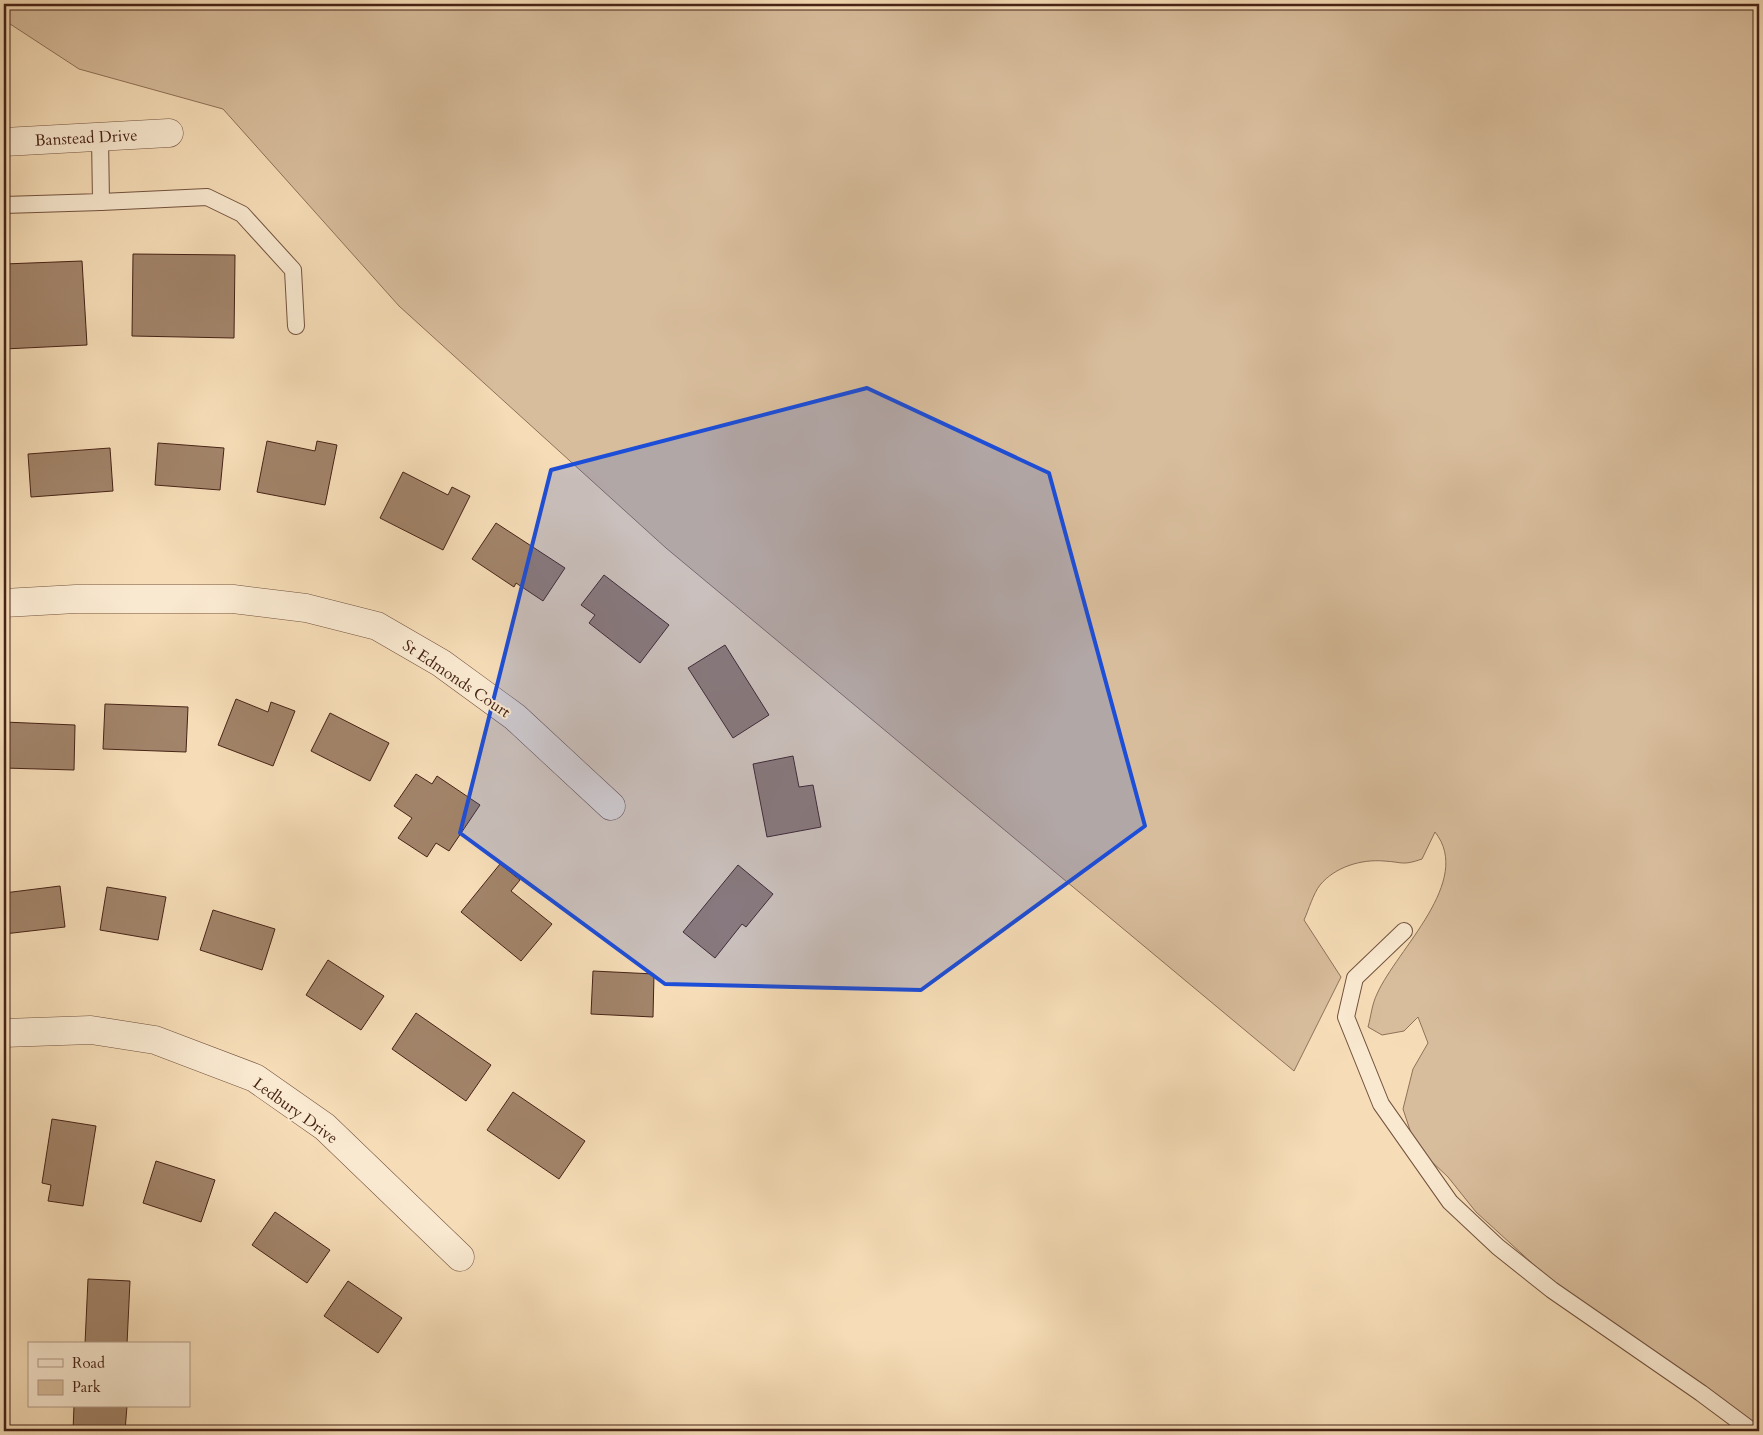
<svg xmlns="http://www.w3.org/2000/svg" width="1763" height="1435" font-family="Cardo,serif">
	<rect width="100%" height="100%" fill="#f6ddb7"/>
	<filter id="stains"><feTurbulence type="fractalNoise" baseFrequency=".004" numOctaves="4"/><feColorMatrix values="0 0 0 0 .2 0 0 0 0 .09 0 0 0 0 .02 0 0 0 .5 -.17"/></filter>
	<radialGradient id="worn" r=".72"><stop offset=".6" stop-color="#630" stop-opacity="0"/><stop offset="1" stop-color="#630" stop-opacity=".3"/></radialGradient>
	<!-- green -->
	<path fill="#d8bd9c" stroke="#907059" d="M4,4H1759V1423L1753,1426L1556,1285L1476,1212L1448,1177L1430,1160L1411,1133L1403,1109L1413,1069L1428,1043L1418,1017L1404,1031L1382,1035L1368,1027C1371,1016 1372,1004 1377,994C1397,949 1474,881 1435,832L1422,859C1402,866 1403,862 1384,861C1361,859 1335,867 1320,885C1313,894 1309,909 1304,920L1341,977L1294,1071L666,548L399,306L223,109L79,69L4,20Z"/>
	<!-- building -->
	<g fill="#a2846a" stroke="#472316">
		<polygon points="133,254 235,255 234,338 132,336"/>
		<polygon points="82,261 87,345 4,349 4,264"/>
		<polygon points="267,441 315,451 317,441 337,445 325,505 257,492"/>
		<polygon points="158,443 224,448 220,490 155,485"/>
		<polygon points="110,448 113,491 31,497 28,454"/>
		<polygon points="403,472 448,495 452,487 470,496 443,550 380,518"/>
		<polygon points="496,523 565,568 543,601 516,583 514,587 472,559"/>
		<polygon points="604,575 669,625 640,663 589,623 595,615 581,605"/>
		<polygon points="725,645 769,715 733,738 688,668"/>
		<polygon points="236,699 268,712 271,702 295,711 273,766 218,745"/>
		<polygon points="105,704 188,707 186,752 103,749"/>
		<polygon points="330,713 389,743 370,781 311,751"/>
		<polygon points="4,722 75,725 74,770 4,768"/>
		<polygon points="793,756 799,787 813,785 821,827 767,837 753,764"/>
		<polygon points="416,774 432,784 437,776 480,805 449,851 436,843 427,857 398,838 412,818 394,806"/>
		<polygon points="500,864 520,880 511,891 552,924 521,961 461,912"/>
		<polygon points="738,865 773,894 746,927 742,924 715,958 683,932"/>
		<polygon points="60,886 65,927 4,934 4,893"/>
		<polygon points="107,887 166,897 158,940 100,930"/>
		<polygon points="213,910 275,929 262,970 200,950"/>
		<polygon points="328,960 384,996 361,1030 306,995"/>
		<polygon points="593,971 654,974 653,1017 591,1014"/>
		<polygon points="416,1013 491,1065 466,1101 392,1049"/>
		<polygon points="513,1092 585,1141 559,1179 487,1130"/>
		<polygon points="52,1119 96,1126 83,1206 48,1201 51,1185 42,1183"/>
		<polygon points="156,1161 215,1180 201,1222 143,1203"/>
		<polygon points="275,1212 330,1250 307,1283 252,1245"/>
		<polygon points="88,1279 130,1281 127,1344 85,1344"/>
		<polygon points="348,1281 402,1318 378,1353 324,1316"/>
		<polygon points="74,1406 127,1406 125,1431 73,1431"/>
	</g>
	<g fill="none" stroke-linecap="round" stroke-linejoin="round">
		<defs>
			<g id="lane">
				<polyline points="101,202 207,197 242,214 293,270 296,326"/>
				<polyline points="4,205 101,202 100,137"/>
				<polyline points="1404,931 1355,978 1346,1017 1381,1104 1450,1202 1498,1247 1552,1290 1701,1393 1752,1431"/>
			</g>
			<g id="street">
				<polyline points="4,142 169,133"/>
				<polyline points="4,603 76,599 233,599 306,608 377,626 441,663 515,717 611,806"/>
				<polyline points="4,1033 91,1030 155,1040 255,1078 325,1127 460,1257"/>
			</g>
		</defs>
		<!-- lane casing -->
		<use href="#lane" stroke="#73523e" stroke-width="18"/>
		<!-- street casing -->
		<use href="#street" stroke="#73523e" stroke-width="29"/>
		<!-- lane -->
		<use href="#lane" stroke="#f9e9d0" stroke-width="16"/>
		<!-- street -->
		<use href="#street" stroke="#f9e9d0" stroke-width="28"/>
	</g>
	<!-- marked area -->
	<path fill="#1d4ed8" fill-opacity="0.2" stroke="#1d4ed8" stroke-width="4" stroke-linejoin="round" d="M867,388L1049,473L1145,826L921,990L665,984L460,833L551,470Z"/>
	<g text-anchor="middle" stroke-width="4" stroke-linejoin="round" paint-order="stroke">
		<!-- street labels -->
		<g font-size="16" fill="#472316" stroke="#f9e9d0">
			<text transform="translate(86 137) rotate(-3)" y="6">Banstead Drive</text>
			<text transform="translate(457 678) rotate(34)" y="6">St Edmonds Court</text>
			<text transform="translate(296 1110) rotate(36)" y="6">Ledbury Drive</text>
		</g>
	</g>
	<!-- margin -->
	<rect width="1763" height="1435" fill="none" stroke="#f6ddb7" stroke-width="20"/>
	<rect x="5" y="5" width="1753" height="1425" fill="none" stroke="#472316" stroke-width="2.5"/>
	<rect x="10" y="10" width="1743" height="1415" fill="none" stroke="#472316"/>
	<!-- legend -->
	<rect x="28" y="1342" width="162" height="65" fill="#f9e9d0" stroke="#b29a86"/>
	<rect x="38" y="1359" width="25" height="8" fill="#f9e9d0" stroke="#b29a86"/>
	<text x="72" y="1368" font-size="15" fill="#472316">Road</text>
	<rect x="38" y="1380" width="25" height="15" fill="#d8bd9c" stroke="#b29a86"/>
	<text x="72" y="1392" font-size="15" fill="#472316">Park</text>
	<rect width="100%" height="100%" filter="url(#stains)"/>
	<rect width="100%" height="100%" fill="url(#worn)"/>
</svg>
